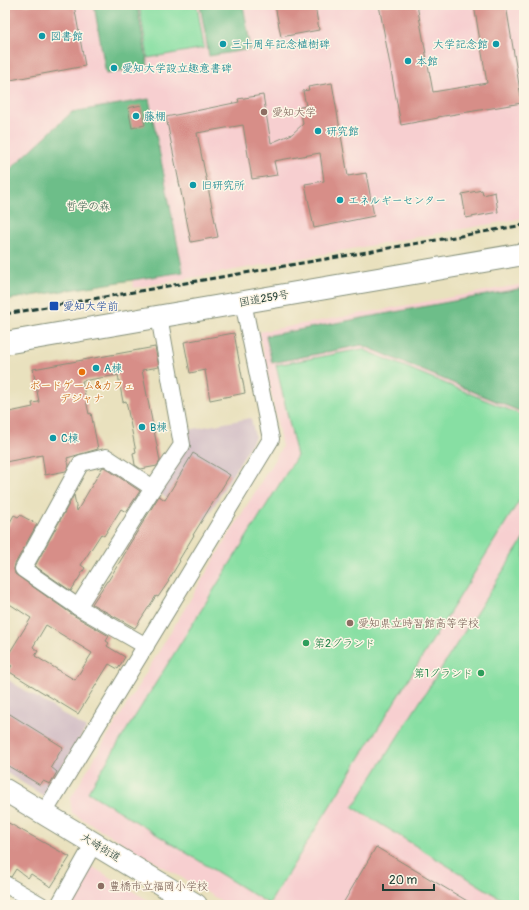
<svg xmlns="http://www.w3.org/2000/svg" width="529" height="910" font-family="Pangolin,'Klee One',sans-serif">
	<rect width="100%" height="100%" fill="#fcf5e5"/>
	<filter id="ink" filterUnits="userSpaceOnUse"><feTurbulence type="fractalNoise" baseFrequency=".025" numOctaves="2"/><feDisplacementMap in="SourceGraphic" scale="8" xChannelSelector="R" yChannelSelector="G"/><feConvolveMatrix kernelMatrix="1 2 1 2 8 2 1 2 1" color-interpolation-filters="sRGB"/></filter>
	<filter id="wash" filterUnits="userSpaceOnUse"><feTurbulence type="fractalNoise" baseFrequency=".012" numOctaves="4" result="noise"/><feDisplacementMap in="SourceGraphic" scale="16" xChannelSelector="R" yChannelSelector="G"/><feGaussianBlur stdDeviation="0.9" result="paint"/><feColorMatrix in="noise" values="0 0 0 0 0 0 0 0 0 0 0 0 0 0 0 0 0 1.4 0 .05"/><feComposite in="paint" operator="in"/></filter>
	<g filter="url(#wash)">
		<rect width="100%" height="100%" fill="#e9e1be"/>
		<!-- built -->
		<g fill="#f7cfd0">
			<polygon points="5,5 524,5 524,218 134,288 132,280 5,300"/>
			<polygon points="524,284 524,905 228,905 72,813 70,799 282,447 259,332"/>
			<polygon points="91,866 156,905 67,905"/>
		</g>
		<!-- industrial -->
		<g fill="#d2bdc5">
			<polygon points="251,418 255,437 205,521 159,493 183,431"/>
			<polygon points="5,678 86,728 44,796 5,772"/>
		</g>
		<!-- green -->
		<g fill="#87dfa3" stroke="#538e6c">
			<polygon points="139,5 197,5 204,48 148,58"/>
			<polygon points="362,349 524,416 524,493 269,904 88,792 297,456 276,365"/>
			<polygon points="524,538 524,905 511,905 353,807"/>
		</g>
		<!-- forest -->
		<g fill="#6dbe89" stroke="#467e5e">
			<polygon points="94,5 137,5 148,67 106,74"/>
			<polygon points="200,5 243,5 251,49 209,56"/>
			<polygon points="149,99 183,272 5,300 5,174 72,112"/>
			<polygon points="524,288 524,413 362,345 272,363 266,336"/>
		</g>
		<g id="blocks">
			<!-- building -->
			<g fill="#d78e88" fill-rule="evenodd">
				<polygon points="5,5 74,5 85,66 5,81"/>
				<polygon points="275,5 315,5 319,30 281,37"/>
				<polygon points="379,5 417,5 433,92 487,83 474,5 506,5 522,103 438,117 438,118 401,125"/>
				<polygon points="332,83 348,176 366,173 374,216 314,228 305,184 324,181 320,153 274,161 277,175 252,179 243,125 197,133 218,237 191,242 166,117 239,102 238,99 263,95 271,143 292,134 303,124 300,107 306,106 303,91 309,90 308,87"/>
				<polygon points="141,105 145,125 132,128 128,108"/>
				<polygon points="482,190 483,195 495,192 498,212 466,218 462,194"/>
				<polygon points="234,333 245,393 210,400 205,370 190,373 184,342"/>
				<polygon points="155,347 159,367 142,370 160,461 157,466 141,469 135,465 133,453 136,452 126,401 123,402 118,375 82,381 89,414 91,413 98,449 67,458 69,466 66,471 45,475 42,455 5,462 5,413 33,407 32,403 39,402 33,369"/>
				<polygon points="193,453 230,475 193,535 194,535 179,560 180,561 168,581 169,581 158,597 156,596 135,628 92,604 107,581 108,581 127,550 126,550 159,496 165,500"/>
				<polygon points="104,467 140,491 126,512 121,509 104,536 101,534 81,565 85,568 71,591 35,566 74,495 77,511 102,468"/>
				<path d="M14,515L18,517L20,515L37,524L15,564L14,569L15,574L73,615L109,636L106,641L109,643L107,646L125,657L118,669L109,664L78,714L8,671L12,666L5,660L31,618L5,601V531ZM46,625L92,653L75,680L35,656L38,651L33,647Z"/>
				<polygon points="5,711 63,747 51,767 57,772 50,784 43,781 40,785 5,764"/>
				<polygon points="5,821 70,857 51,887 31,874 28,878 16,869 11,877 5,875"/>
				<polygon points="376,847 474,905 342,905"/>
			</g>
		</g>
	</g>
	<g filter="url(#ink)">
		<use href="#blocks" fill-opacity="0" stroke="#848f79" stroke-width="1"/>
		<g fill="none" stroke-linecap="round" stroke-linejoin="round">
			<defs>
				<g id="street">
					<polyline points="78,607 153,488 182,445 159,316"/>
					<polyline points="146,646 78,607 23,569 81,463 106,457 153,488"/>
					<polyline points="44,813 271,439 243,302"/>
					<polyline points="5,884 41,905"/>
					<polyline points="59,905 94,843"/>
				</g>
				<polyline id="primary" points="5,790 196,905"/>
				<polyline id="highway" points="5,343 524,254"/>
			</defs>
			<!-- street casing -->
			<use href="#street" stroke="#848f79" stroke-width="18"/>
			<!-- primary casing -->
			<use href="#primary" stroke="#848f79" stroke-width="24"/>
			<!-- highway casing -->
			<use href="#highway" stroke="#848f79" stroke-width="24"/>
			<!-- street -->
			<use href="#street" stroke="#fff" stroke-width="16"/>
			<!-- primary -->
			<use href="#primary" stroke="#fff" stroke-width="22"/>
			<!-- highway -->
			<use href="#highway" stroke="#fff" stroke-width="22"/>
			<!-- rail -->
			<polyline stroke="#1f3d34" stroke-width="3" stroke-dasharray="6 3" stroke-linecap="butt" points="5,314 524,225"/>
		</g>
	</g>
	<!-- markers -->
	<g fill="#0f9aa8" stroke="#fcf5e5" stroke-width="1.5">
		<circle cx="42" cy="36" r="4"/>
		<circle cx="223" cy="44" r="4"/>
		<circle cx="496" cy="44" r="4"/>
		<circle cx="408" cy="61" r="4"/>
		<circle cx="114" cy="68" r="4"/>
		<circle cx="136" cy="116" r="4"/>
		<circle cx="318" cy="131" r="4"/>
		<circle cx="193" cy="185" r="4"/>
		<circle cx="340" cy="200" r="4"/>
		<circle cx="96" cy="368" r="4"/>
		<circle cx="142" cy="427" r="4"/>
		<circle cx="53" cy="438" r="4"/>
	</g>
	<g fill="#8d6e63" stroke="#fcf5e5" stroke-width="1.5">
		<circle cx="264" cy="112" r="4"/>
		<circle cx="350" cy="623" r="4"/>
		<circle cx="101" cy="886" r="4"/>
	</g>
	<rect fill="#1a4fb4" stroke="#fcf5e5" stroke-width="1.5" x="49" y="301" width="10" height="10" rx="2"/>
	<circle fill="#e8710a" stroke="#fcf5e5" stroke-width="1.5" cx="82" cy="372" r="4"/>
	<g fill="#2e9e5b" stroke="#fcf5e5" stroke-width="1.5">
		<circle cx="306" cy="643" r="4"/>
		<circle cx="481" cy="673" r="4"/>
	</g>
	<g text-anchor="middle" stroke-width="3" stroke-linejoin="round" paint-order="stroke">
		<!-- culture labels -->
		<g font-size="11" fill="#0d838f" stroke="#fcf5e5" text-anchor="start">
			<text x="50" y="40">図書館</text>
			<text x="231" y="48">三十周年記念植樹碑</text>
			<text x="488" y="48" text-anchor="end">大学記念館</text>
			<text x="416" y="65">本館</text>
			<text x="122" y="72">愛知大学設立趣意書碑</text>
			<text x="144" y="120">藤棚</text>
			<text x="326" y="135">研究館</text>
			<text x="201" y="189">旧研究所</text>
			<text x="348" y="204">エネルギーセンター</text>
			<text x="104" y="372">A棟</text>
			<text x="150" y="431">B棟</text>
			<text x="61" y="442">C棟</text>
		</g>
		<!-- education labels -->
		<g font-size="11" fill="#785e54" stroke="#fcf5e5" text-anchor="start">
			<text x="272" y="116">愛知大学</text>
			<text x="358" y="627">愛知県立時習館高等学校</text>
			<text x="109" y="890">豊橋市立福岡小学校</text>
		</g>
		<!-- park labels -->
		<g font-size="11" fill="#345d4a" stroke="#fcf5e5">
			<text x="88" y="210">哲学の森</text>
		</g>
		<!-- street labels -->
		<g font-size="11" fill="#1f3d34" stroke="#fcf5e5">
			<text transform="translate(264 298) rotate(-10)" y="4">国道259号</text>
			<text transform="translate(101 847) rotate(31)" y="4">大崎街道</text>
		</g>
		<!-- transit labels -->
		<g font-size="11" fill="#164399" stroke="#fcf5e5" text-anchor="start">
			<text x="63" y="310">愛知大学前</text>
		</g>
		<!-- food labels -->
		<g font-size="11" fill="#c56008" stroke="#fcf5e5">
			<text x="82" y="389">ボードゲーム&amp;カフェ<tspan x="82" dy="13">デジャナ</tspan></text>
		</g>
		<!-- leisure labels -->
		<g font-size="11" fill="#27864d" stroke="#fcf5e5" text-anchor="start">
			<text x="314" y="647">第2グランド</text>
			<text x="473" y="677" text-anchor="end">第1グランド</text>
		</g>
	</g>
	<!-- margin -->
	<rect width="529" height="910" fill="none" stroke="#fcf5e5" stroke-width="20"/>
	<!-- scale -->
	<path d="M383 884v6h51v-6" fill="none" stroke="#1f3d34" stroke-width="2"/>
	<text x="389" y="884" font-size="12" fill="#1f3d34" stroke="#fcf5e5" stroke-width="3" paint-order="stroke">20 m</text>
</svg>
